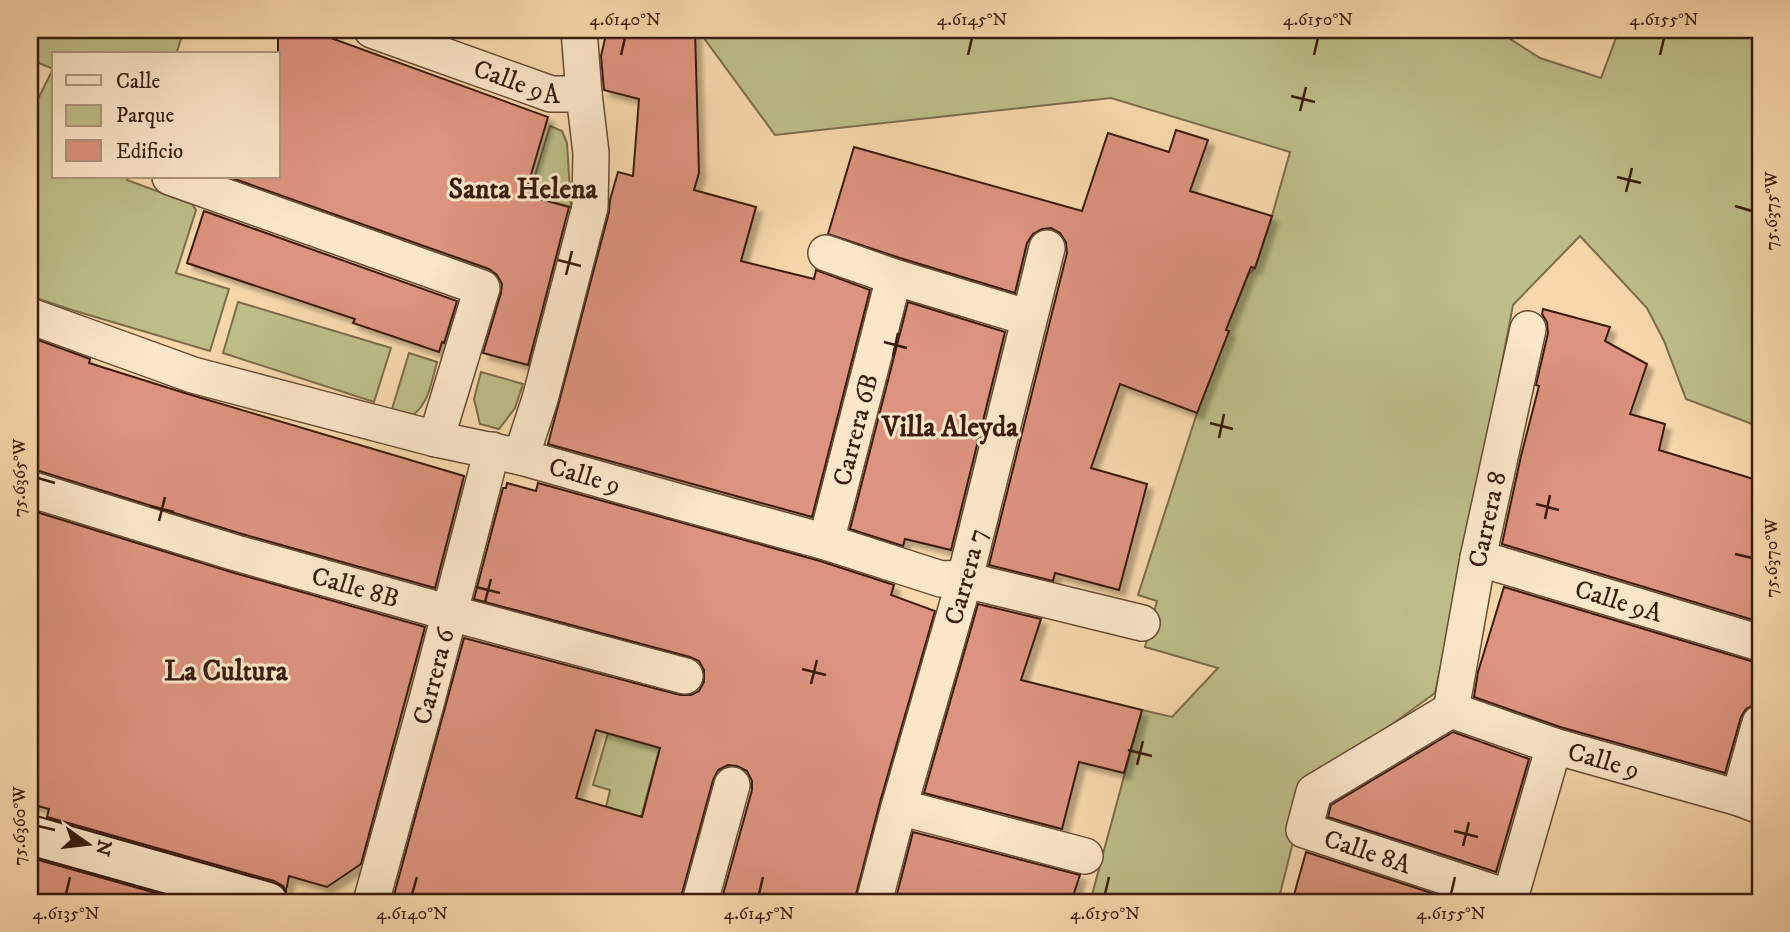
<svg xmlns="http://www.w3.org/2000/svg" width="1790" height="932" font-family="'IM FELL DW Pica',serif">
	<defs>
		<filter id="shadow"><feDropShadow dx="6" dy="6" stdDeviation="2" flood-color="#0004"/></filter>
	</defs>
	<rect width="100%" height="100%" fill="#f8d8ab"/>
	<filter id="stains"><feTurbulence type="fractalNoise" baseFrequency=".00286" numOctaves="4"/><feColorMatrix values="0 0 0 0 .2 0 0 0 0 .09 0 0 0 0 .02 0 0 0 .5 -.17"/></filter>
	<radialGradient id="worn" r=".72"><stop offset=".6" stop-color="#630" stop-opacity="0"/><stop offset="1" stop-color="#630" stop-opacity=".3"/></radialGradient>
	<!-- green -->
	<g fill="#bebe88" stroke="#7c6d4a" stroke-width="2">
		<polygon points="30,30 184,30 176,54 54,54 54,177 127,177 127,180 192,204 196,210 176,273 229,289 210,351 72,310 30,296 30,115 53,69 30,59"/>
		<polygon points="698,30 1496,30 1540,58 1601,78 1619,30 1760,30 1760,427 1686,399 1664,341 1647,308 1580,236 1513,305 1465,557 1435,693 1307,786 1278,902 1090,902 1142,710 1172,717 1218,668 1145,647 1157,601 1138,595 1197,413 1228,332 1226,330 1248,275 1255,268 1272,216 1290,152 1111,98 775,135"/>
		<polygon points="550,126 562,131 567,143 571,207 529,195"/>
		<polygon points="238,302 391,348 374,402 223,353"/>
		<path d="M409,353L437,362C432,380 429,403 413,415L392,409Z"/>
		<polygon points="481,372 523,384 515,408 499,429 480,424 474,399"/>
		<polygon points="608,733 660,747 641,817 606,807 610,790 593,785"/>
	</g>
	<!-- building -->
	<g fill="#dc937f" stroke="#3b1c0d" stroke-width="2" fill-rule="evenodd" filter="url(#shadow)">
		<polygon points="278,30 309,30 548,117 525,195 569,207 528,365 483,353 501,293 502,284 497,275 489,269 229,177 278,177"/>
		<polygon points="607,30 695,30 699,173 694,190 756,207 741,261 814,279 816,270 870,290 812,517 548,444 609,212 610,200 618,172 633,176 639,99 604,90 601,56"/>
		<polygon points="1176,130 1208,140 1190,191 1272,216 1255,268 1251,267 1226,330 1229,331 1197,413 1120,384 1091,468 1147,484 1119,590 1055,573 1053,581 989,565 1067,253 1066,242 1060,233 1051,228 1042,229 1033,234 1027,243 1015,293 900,258 828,234 854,147 1082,211 1108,133 1169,152"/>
		<polygon points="204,211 457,301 444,343 442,342 439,352 353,323 355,319 187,263"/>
		<polygon points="908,302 1005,332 951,550 905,539 903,546 850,529"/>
		<polygon points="1543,309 1610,327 1605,341 1647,364 1630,414 1665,424 1659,450 1760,481 1760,622 1502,544 1521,456 1539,386 1536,385 1548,333 1547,322 1542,314"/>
		<polygon points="30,337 90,359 89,363 188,394 464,476 435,588 242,534 36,470 30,469"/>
		<path d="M507,483L536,491L538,483L820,561L894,585L891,595L935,611L880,802L854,902H721L752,790V781L747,771L737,766L728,765L718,770L713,780L681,897L680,902H421L394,895L464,638L680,695H691L699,691L704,682V670L699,661L690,657L474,599L503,488H506ZM596,730L660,748L642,817L576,798Z"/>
		<polygon points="30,510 231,572 425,627 361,864 327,887 289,876 286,891 283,886 274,881 47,817 49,809 30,804"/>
		<polygon points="1504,587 1754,662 1760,663 1760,684 1755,704 1746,709 1741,717 1725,773 1560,727 1474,697 1478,672"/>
		<polygon points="978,604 1041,619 1021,680 1142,710 1124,773 1079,762 1062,829 924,793"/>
		<polygon points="1453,732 1529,759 1496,872 1328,817 1331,805"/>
		<polygon points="913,832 1080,875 1071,902 895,902"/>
		<polygon points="1306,852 1459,902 1292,902"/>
		<polygon points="35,859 188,902 30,902 30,876"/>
	</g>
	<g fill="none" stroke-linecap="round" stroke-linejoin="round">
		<defs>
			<g id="minor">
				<path id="s1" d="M372,30L551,94H584"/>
				<polyline points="170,177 482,288 436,439"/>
				<polyline points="826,253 894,277 1029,318"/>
				<path id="s2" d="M30,316L193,375L436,439L521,457L687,504L826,542L941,579L965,578L982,584L1142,623"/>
				<polyline points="521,457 540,399 590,207 591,153 584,94 579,30"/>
				<path id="s3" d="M30,489L236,553L450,613L685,676"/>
				<path id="s4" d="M826,542L894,277"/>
				<path id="s5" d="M1478,558L1760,643"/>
				<path id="s6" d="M1451,710L1314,792L1304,830L1510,898L1554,746"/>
				<path id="s7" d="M1451,710L1478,558L1528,329"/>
				<path id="s8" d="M1451,710L1554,746L1739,798L1760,806"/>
				<polyline points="1739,798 1760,723"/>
				<polyline points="899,807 1085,856"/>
				<path id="s9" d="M371,902L427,700L492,450"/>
				<polyline points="700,902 732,785"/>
				<path id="s10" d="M874,902L899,807L965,578L1047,248"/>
			</g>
			<polyline id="secondary" points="30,835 268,902"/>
		</defs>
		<!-- minor casing -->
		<use href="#minor" stroke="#6a4b34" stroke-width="38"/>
		<!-- secondary casing -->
		<use href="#secondary" stroke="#3b1c0d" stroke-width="42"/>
		<!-- minor -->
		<use href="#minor" stroke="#fae6c8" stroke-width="35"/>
		<!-- secondary -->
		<use href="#secondary" stroke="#fae6c8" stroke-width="38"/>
	</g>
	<!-- ticks -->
	<path fill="none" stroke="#3b1c0d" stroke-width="2.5" d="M621,55L625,38M968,55L972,38M1314,55L1318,38M1660,55L1664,38M1291,96L1315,102M1300,111L1306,87M1617,177L1641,183M1626,192L1632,168M1735,206L1752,211M558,260L581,266M566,275L572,251M884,342L907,348M893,356L898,333M1210,423L1233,429M1219,438L1224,414M38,478L55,483M1536,504L1559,510M150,506L174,512M1545,519L1550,495M159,521L165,497M1735,554L1752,558M476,587L500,593M485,602L491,579M802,669L826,675M811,684L817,660M1128,750L1152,756M1137,765L1143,741M38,826L55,830M1454,831L1478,837M1463,846L1469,822M66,894L70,877M412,894L417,877M759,894L763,877M1105,894L1109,877M1451,894L1455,877"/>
	<g text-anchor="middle" stroke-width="6" stroke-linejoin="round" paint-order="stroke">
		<!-- street labels -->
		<g font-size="26" fill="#3b1c0d" stroke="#fae6c8">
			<text dy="9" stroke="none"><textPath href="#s1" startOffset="154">Calle 9A</textPath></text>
			<text dy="9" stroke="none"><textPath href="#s4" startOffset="116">Carrera 6B</textPath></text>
			<text dy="9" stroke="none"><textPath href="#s2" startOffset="578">Calle 9</textPath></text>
			<text dy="9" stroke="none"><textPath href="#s7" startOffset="194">Carrera 8</textPath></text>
			<text dy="9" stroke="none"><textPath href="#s10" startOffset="338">Carrera 7</textPath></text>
			<text dy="9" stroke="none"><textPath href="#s3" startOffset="340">Calle 8B</textPath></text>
			<text dy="9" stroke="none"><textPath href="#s5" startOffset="147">Calle 9A</textPath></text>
			<text dy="9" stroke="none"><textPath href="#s9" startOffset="234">Carrera 6</textPath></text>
			<text dy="9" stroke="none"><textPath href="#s8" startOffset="161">Calle 9</textPath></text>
			<text dy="9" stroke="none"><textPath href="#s6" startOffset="266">Calle 8A</textPath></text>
		</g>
		<!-- neighbourhood labels -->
		<g font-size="28" font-weight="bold" fill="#3b1c0d" stroke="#fae6c8">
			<text x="523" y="198">Santa Helena</text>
			<text x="950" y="436">Villa Aleyda</text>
			<text x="226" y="680">La Cultura</text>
		</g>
	</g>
	<!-- margin -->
	<rect width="1790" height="932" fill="none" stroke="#f8d8ab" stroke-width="77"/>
	<!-- legend -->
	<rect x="52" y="52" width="228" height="126" fill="#fae6c8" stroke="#ae957d" stroke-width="2"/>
	<rect x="66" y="75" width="35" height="10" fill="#fae6c8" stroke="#ae957d" stroke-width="2"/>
	<text x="116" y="88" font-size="21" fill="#3b1c0d">Calle</text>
	<rect x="66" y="105" width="35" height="21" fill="#bebe88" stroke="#ae957d" stroke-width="2"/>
	<text x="116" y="122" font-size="21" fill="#3b1c0d">Parque</text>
	<rect x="66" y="140" width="35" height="21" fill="#dc937f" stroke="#ae957d" stroke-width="2"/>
	<text x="116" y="158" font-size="21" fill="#3b1c0d">Edificio</text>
	<!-- north arrow -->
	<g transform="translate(88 844) rotate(104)" stroke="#fae6c8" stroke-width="5" paint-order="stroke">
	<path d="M0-5L12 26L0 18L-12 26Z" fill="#3b1c0d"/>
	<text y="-10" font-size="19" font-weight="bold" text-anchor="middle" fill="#3b1c0d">N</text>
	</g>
	<rect x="38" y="38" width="1714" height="856" fill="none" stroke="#3b1c0d" stroke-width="2.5"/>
	<g font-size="18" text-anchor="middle" fill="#3b1c0d">
		<text x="625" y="25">4.6140°N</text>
		<text x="972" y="25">4.6145°N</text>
		<text x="1318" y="25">4.6150°N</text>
		<text x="1664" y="25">4.6155°N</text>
		<text transform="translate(1771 211) rotate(-90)" y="6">75.6375°W</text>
		<text transform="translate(19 478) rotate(-90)" y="6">75.6365°W</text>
		<text transform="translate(1771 558) rotate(-90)" y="6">75.6370°W</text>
		<text transform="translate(19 826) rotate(-90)" y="6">75.6360°W</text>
		<text x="66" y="919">4.6135°N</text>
		<text x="412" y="919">4.6140°N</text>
		<text x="759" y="919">4.6145°N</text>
		<text x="1105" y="919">4.6150°N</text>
		<text x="1451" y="919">4.6155°N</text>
	</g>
	<rect width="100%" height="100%" filter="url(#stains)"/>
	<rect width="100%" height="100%" fill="url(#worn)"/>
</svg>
